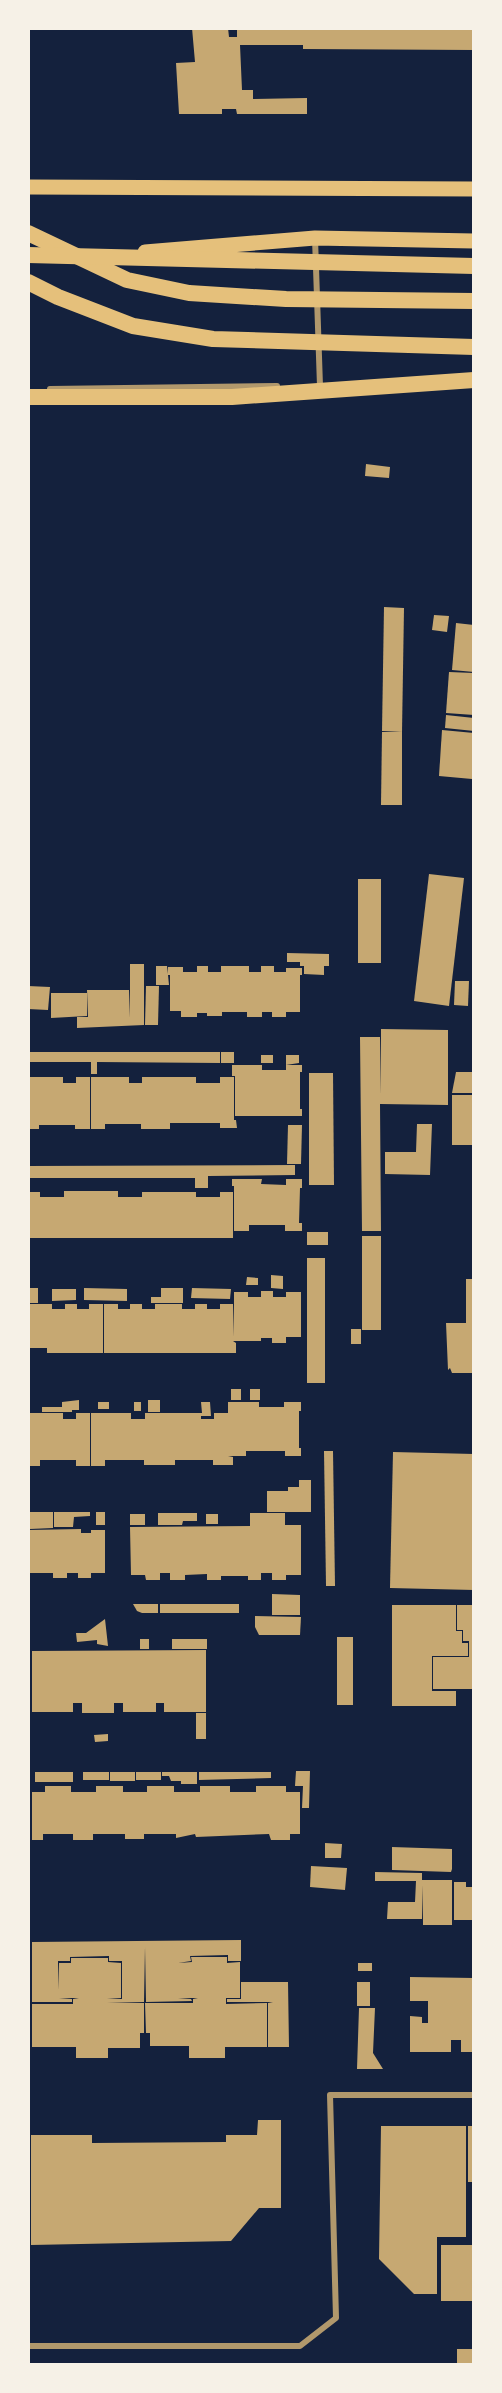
<svg xmlns="http://www.w3.org/2000/svg" width="502" height="2393" font-family="'PT Sans Narrow',sans-serif">
	<rect width="100%" height="100%" fill="#14213d"/>
	<!-- building -->
	<g fill="#c6a872" fill-rule="evenodd">
		<polygon points="192,28 228,28 229,37 237,37 237,28 474,28 474,50 303,49 303,45 240,45 242,90 253,90 253,99 307,98 307,114 237,114 236,109 222,109 222,114 179,114 176,63 195,62"/>
		<polygon points="366,464 390,467 389,478 365,476"/>
		<polygon points="384,607 404,608 402,732 382,731"/>
		<polygon points="434,615 449,616 447,632 432,630"/>
		<polygon points="456,623 474,625 474,672 452,670"/>
		<polygon points="449,672 474,673 474,715 446,713"/>
		<polygon points="446,715 474,718 474,731 445,728"/>
		<polygon points="442,730 474,733 472,779 439,776"/>
		<polygon points="382,732 402,732 402,805 381,805"/>
		<polygon points="429,874 464,878 449,1006 414,1001"/>
		<rect x="358" y="879" width="23" height="84"/>
		<polygon points="287,953 329,954 329,966 324,966 324,975 304,974 304,966 300,966 300,962 287,962"/>
		<polygon points="130,964 144,964 144,1025 77,1028 77,1017 88,1017 87,990 129,990 130,1018"/>
		<polygon points="156,966 167,966 168,974 168,967 183,967 183,972 197,972 197,966 208,966 208,972 221,972 221,966 249,966 249,972 261,972 261,966 274,966 274,972 286,972 286,968 302,968 302,975 300,975 300,1012 286,1012 286,1017 272,1017 272,1012 262,1012 262,1017 247,1017 247,1012 222,1012 222,1016 207,1016 207,1013 197,1013 197,1017 181,1017 181,1011 170,1011 170,975 168,975 169,985 156,985"/>
		<polygon points="455,981 469,981 468,1006 454,1005"/>
		<polygon points="28,986 50,987 48,1010 28,1009"/>
		<polygon points="146,986 159,986 158,1025 145,1025"/>
		<polygon points="51,993 87,993 87,1016 51,1018"/>
		<polygon points="381,1029 448,1030 448,1105 380,1104 381,1231 362,1231 360,1037 380,1037 381,1095"/>
		<polygon points="28,1052 220,1052 220,1063 97,1062 97,1074 91,1074 91,1062 28,1062"/>
		<rect x="221" y="1052" width="13" height="11"/>
		<rect x="261" y="1055" width="12" height="8"/>
		<polygon points="286,1055 299,1055 299,1063 286,1065"/>
		<polygon points="232,1065 262,1065 262,1070 286,1070 286,1065 302,1065 302,1072 300,1072 300,1109 302,1109 302,1116 235,1116 235,1076 232,1076"/>
		<polygon points="456,1072 474,1072 474,1093 452,1093"/>
		<polygon points="309,1073 333,1073 334,1185 309,1185"/>
		<polygon points="28,1077 63,1077 63,1083 76,1083 76,1077 90,1077 90,1129 75,1129 75,1125 39,1125 39,1129 28,1129"/>
		<polygon points="91,1077 129,1077 129,1083 142,1083 142,1077 196,1077 196,1083 220,1083 220,1077 234,1077 234,1120 236,1120 237,1128 220,1128 220,1123 170,1123 170,1129 141,1129 141,1124 105,1124 105,1129 91,1129"/>
		<rect x="452" y="1095" width="22" height="50"/>
		<polygon points="417,1124 432,1124 430,1175 385,1174 385,1152 416,1152"/>
		<polygon points="288,1125 302,1125 301,1164 287,1164"/>
		<polygon points="295,1165 295,1175 208,1176 208,1188 195,1188 195,1178 28,1178 28,1166"/>
		<polygon points="232,1179 262,1179 261,1184 286,1185 286,1179 302,1179 302,1188 300,1188 299,1223 302,1223 302,1231 285,1231 285,1225 249,1225 249,1231 234,1231 234,1186 232,1186"/>
		<polygon points="64,1191 118,1191 118,1197 142,1197 142,1192 196,1192 196,1197 220,1197 220,1192 233,1192 233,1238 28,1238 28,1192 40,1192 40,1197 64,1197"/>
		<rect x="307" y="1232" width="21" height="13"/>
		<rect x="362" y="1236" width="19" height="94"/>
		<rect x="307" y="1258" width="18" height="125"/>
		<polygon points="271,1275 283,1276 283,1289 271,1288"/>
		<polygon points="247,1277 258,1278 258,1285 246,1285"/>
		<polygon points="466,1279 474,1279 474,1373 452,1373 450,1368 448,1370 446,1323 466,1323"/>
		<rect x="28" y="1288" width="10" height="15"/>
		<polygon points="84,1288 127,1289 127,1301 84,1300"/>
		<polygon points="161,1288 183,1288 183,1303 151,1303 151,1297 161,1297"/>
		<polygon points="192,1288 231,1289 230,1299 191,1298"/>
		<polygon points="52,1289 76,1289 76,1300 52,1301"/>
		<polygon points="261,1291 273,1291 273,1297 286,1297 286,1292 301,1292 301,1337 286,1337 286,1343 272,1343 272,1338 261,1338 261,1341 233,1341 236,1343 236,1353 104,1353 104,1304 118,1304 118,1309 130,1309 130,1304 142,1304 142,1309 155,1309 155,1304 182,1304 182,1309 195,1309 195,1304 207,1304 207,1309 220,1309 220,1304 233,1304 234,1337 234,1292 248,1292 248,1297 261,1297"/>
		<polygon points="28,1304 52,1304 52,1309 65,1309 65,1304 77,1304 77,1309 89,1309 89,1304 103,1304 103,1353 47,1353 47,1348 28,1348"/>
		<rect x="351" y="1329" width="10" height="15"/>
		<rect x="231" y="1389" width="10" height="11"/>
		<rect x="250" y="1389" width="10" height="11"/>
		<polygon points="79,1400 79,1410 72,1410 72,1412 42,1412 42,1407 62,1407 62,1402"/>
		<rect x="148" y="1400" width="12" height="12"/>
		<rect x="98" y="1402" width="11" height="7"/>
		<rect x="134" y="1402" width="7" height="9"/>
		<polygon points="201,1402 210,1402 211,1416 201,1416 201,1419 214,1419 214,1413 228,1413 228,1402 259,1402 259,1407 284,1407 284,1402 301,1402 301,1411 299,1411 299,1448 301,1448 301,1456 285,1456 285,1451 246,1451 246,1456 228,1456 233,1457 233,1465 213,1465 213,1460 175,1460 175,1465 144,1465 144,1460 105,1460 105,1466 91,1466 91,1413 131,1413 131,1419 145,1419 145,1413 202,1413"/>
		<polygon points="28,1413 63,1413 63,1419 76,1419 76,1413 90,1413 90,1466 76,1466 76,1460 40,1460 40,1466 28,1466"/>
		<polygon points="324,1451 333,1451 335,1586 326,1586"/>
		<polygon points="393,1452 474,1454 474,1590 390,1588"/>
		<polygon points="299,1480 311,1480 311,1512 267,1512 267,1491 288,1491 288,1487 299,1487"/>
		<polygon points="30,1512 53,1512 53,1528 30,1529"/>
		<polygon points="54,1512 90,1512 90,1516 74,1517 73,1527 54,1527"/>
		<rect x="96" y="1512" width="9" height="13"/>
		<polygon points="158,1513 197,1513 197,1521 183,1521 182,1525 158,1525"/>
		<polygon points="250,1513 285,1513 285,1525 301,1525 301,1575 286,1575 286,1580 272,1580 272,1573 261,1573 261,1580 248,1580 248,1576 221,1576 221,1580 207,1580 207,1574 185,1575 185,1580 170,1580 170,1573 160,1573 160,1580 146,1580 145,1575 131,1575 130,1527 250,1526"/>
		<rect x="130" y="1514" width="15" height="11"/>
		<rect x="206" y="1514" width="12" height="10"/>
		<polygon points="81,1529 81,1533 91,1533 91,1530 105,1530 105,1573 91,1573 91,1578 78,1578 78,1573 67,1573 67,1578 53,1578 53,1573 28,1573 28,1530"/>
		<polygon points="272,1594 300,1595 300,1615 272,1615"/>
		<polygon points="133,1604 158,1604 158,1613 142,1613 137,1611"/>
		<rect x="160" y="1604" width="79" height="9"/>
		<polygon points="392,1605 456,1605 456,1631 462,1631 462,1643 468,1643 468,1656 432,1656 432,1691 456,1691 456,1706 392,1706"/>
		<polygon points="457,1605 473,1605 474,1607 474,1689 433,1689 433,1657 469,1657 469,1641 463,1641 463,1630 457,1630"/>
		<polygon points="255,1616 301,1617 300,1635 259,1635 255,1627"/>
		<polygon points="105,1619 108,1646 97,1644 97,1640 77,1642 76,1633 86,1633"/>
		<rect x="337" y="1637" width="16" height="68"/>
		<rect x="140" y="1639" width="9" height="10"/>
		<rect x="172" y="1639" width="35" height="10"/>
		<polygon points="206,1650 206,1712 164,1712 164,1703 156,1703 156,1712 123,1712 123,1703 114,1703 114,1713 82,1713 82,1703 73,1703 73,1712 32,1712 32,1651"/>
		<rect x="196" y="1713" width="10" height="26"/>
		<polygon points="108,1734 108,1741 95,1742 94,1735"/>
		<polygon points="296,1771 310,1771 309,1808 302,1808 303,1786 295,1786"/>
		<rect x="35" y="1772" width="38" height="10"/>
		<rect x="83" y="1772" width="26" height="8"/>
		<rect x="110" y="1772" width="25" height="9"/>
		<rect x="136" y="1772" width="25" height="8"/>
		<polygon points="162,1772 197,1772 197,1784 181,1784 181,1781 171,1781 169,1776 162,1776"/>
		<polygon points="199,1772 271,1772 271,1778 199,1780"/>
		<polygon points="45,1786 71,1786 71,1792 96,1792 96,1786 123,1786 123,1792 147,1792 147,1786 174,1786 174,1792 200,1792 200,1786 230,1786 230,1792 256,1792 256,1786 286,1786 286,1792 300,1792 300,1834 290,1834 290,1840 271,1840 269,1834 196,1837 195,1834 176,1838 176,1834 144,1834 144,1839 125,1839 125,1834 93,1834 93,1840 73,1840 73,1834 43,1834 43,1840 32,1840 32,1792 45,1792"/>
		<polygon points="325,1843 342,1844 341,1858 325,1858"/>
		<polygon points="392,1847 452,1849 452,1869 451,1872 392,1870"/>
		<polygon points="311,1866 347,1868 345,1890 310,1887"/>
		<polygon points="375,1872 422,1873 422,1880 452,1880 452,1925 423,1925 423,1885 422,1919 387,1919 388,1902 415,1902 416,1881 375,1881"/>
		<polygon points="454,1882 466,1882 466,1887 474,1887 474,1920 454,1920"/>
		<path d="M241,1940V1961H228V1955L190,1956L191,1961L178,1963L192,1962L191,1957H227V1963L240,1962V1998H226V2004L267,2003V2047H225V2058H189V2046H150V2033H146L145,2003H193V1999L198,1998H178L191,1999L192,2001L146,2002L145,1947L144,2002H107L144,2003V2033H140V2048H108V2058H76V2047H32V2004H73V1999L79,1998H59L72,1999V2002H32V1942ZM109,1956V1961H122V1999H107L121,1998V1963L108,1962V1958H71V1963H59L58,1990V1961H70V1957Z"/>
		<rect x="358" y="1963" width="14" height="8"/>
		<polygon points="410,1977 474,1978 474,2052 461,2052 461,2040 451,2040 451,2052 410,2052 410,2016 422,2017 422,2023 428,2023 428,2001 410,2001"/>
		<polygon points="241,1982 288,1982 289,2047 268,2047 268,2003 273,2002 227,2002 227,1999 241,1999"/>
		<rect x="357" y="1982" width="13" height="24"/>
		<polygon points="359,2008 375,2008 373,2053 383,2069 357,2069"/>
		<polygon points="258,2120 281,2120 281,2208 259,2208 231,2241 31,2245 31,2135 92,2135 92,2143 226,2142 226,2135 257,2135"/>
		<polygon points="381,2126 466,2126 466,2237 437,2237 437,2294 414,2294 379,2259"/>
		<rect x="468" y="2126" width="6" height="56"/>
		<rect x="441" y="2245" width="33" height="56"/>
		<rect x="457" y="2349" width="17" height="15"/>
	</g>
	<g fill="none" stroke-linecap="round" stroke-linejoin="round">
		<!-- minor -->
		<g stroke="#b1986c" stroke-width="6">
			<polyline points="315,238 320,386"/>
			<polyline points="50,389 277,386"/>
			<polyline points="28,2346 300,2346 336,2318 330,2095 474,2095"/>
		</g>
		<!-- primary -->
		<g stroke="#e5c07b" stroke-width="15">
			<polyline points="28,187 474,189"/>
			<polyline points="145,252 315,238 474,241"/>
		</g>
		<!-- trunk -->
		<g stroke="#e5c07b" stroke-width="16">
			<polyline points="28,233 127,280 189,293 286,299 474,301"/>
			<polyline points="28,255 474,266"/>
			<polyline points="28,282 58,297 133,326 213,339 474,347"/>
			<polyline points="28,397 232,397 474,380"/>
		</g>
	</g>
	<!-- border -->
	<rect width="502" height="2393" fill="none" stroke="#f6f1e7" stroke-width="60"/>
</svg>
